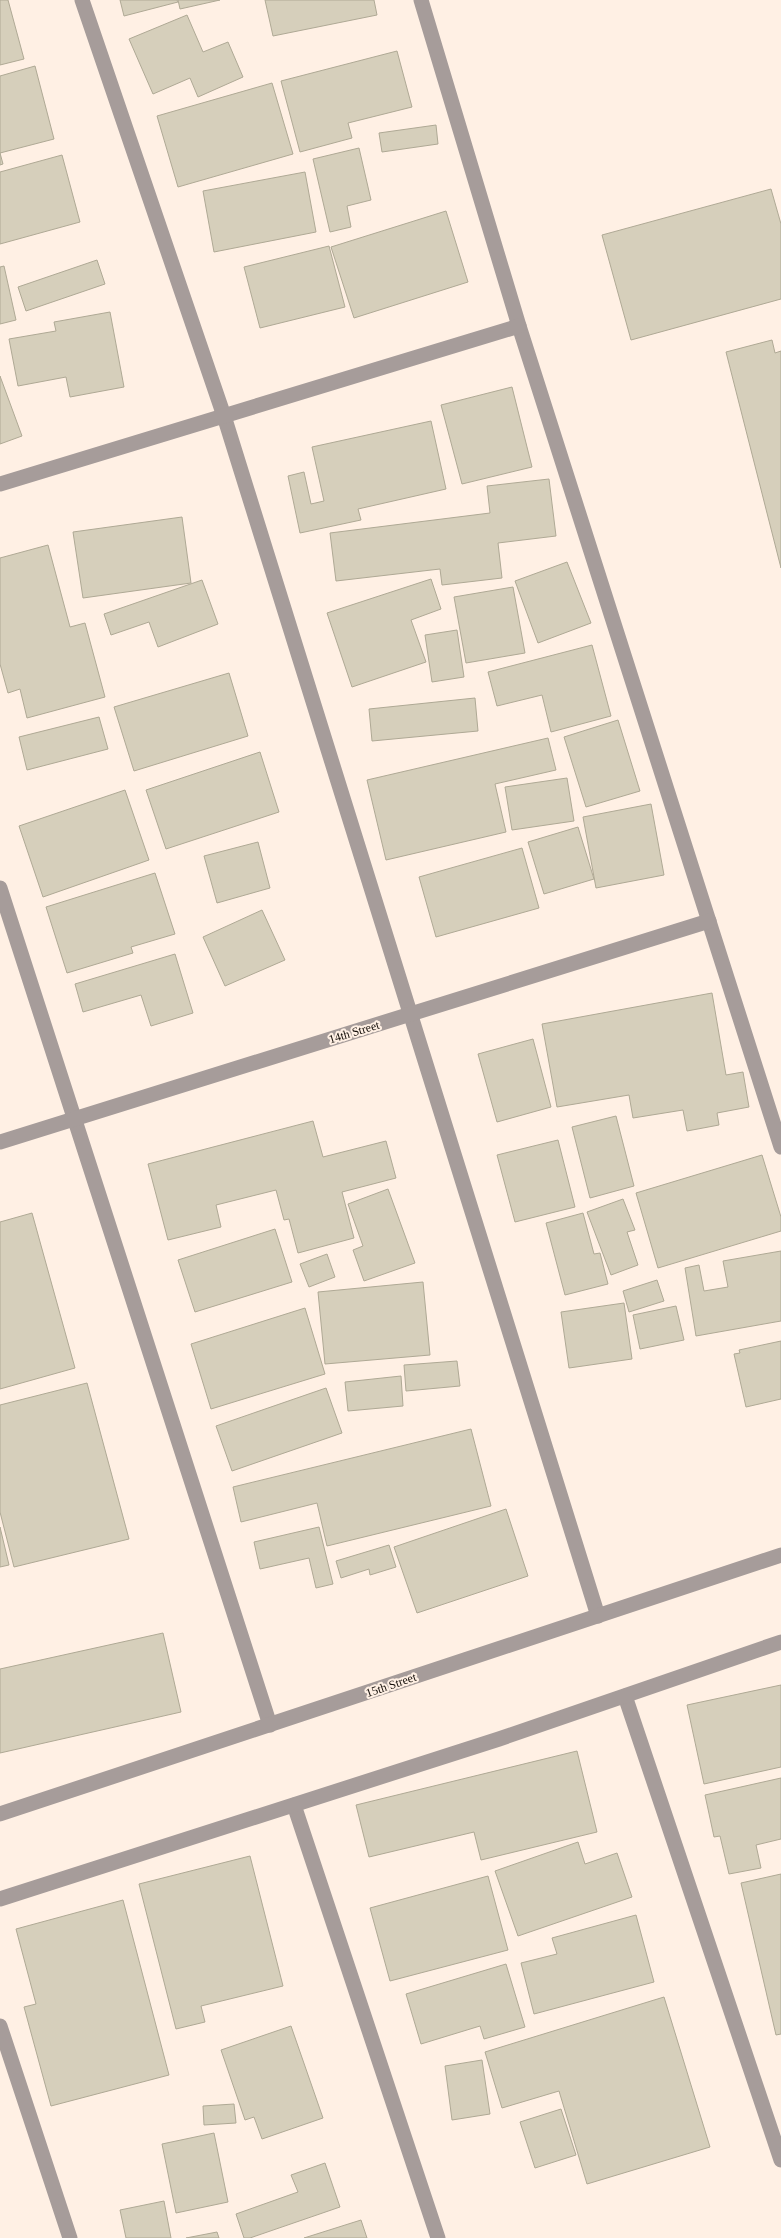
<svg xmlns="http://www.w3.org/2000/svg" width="781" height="2238" font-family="'Times New Roman',serif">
	<rect width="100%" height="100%" fill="#fff0e4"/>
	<!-- building -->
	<g fill="#d6cfbb" stroke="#afa995">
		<polygon points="0,0 8,0 24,59 0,65"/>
		<polygon points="120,0 177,0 178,2 124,16"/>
		<polygon points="178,0 220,0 180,9"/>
		<polygon points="265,0 374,0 377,15 273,36"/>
		<polygon points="187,15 203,52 228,42 243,77 198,97 190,78 153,94 129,39"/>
		<polygon points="397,51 412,107 348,123 352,138 300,152 281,81"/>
		<polygon points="35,66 54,139 0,153 3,164 0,165 0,76"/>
		<polygon points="272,83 293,154 178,187 157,116"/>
		<polygon points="436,125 438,144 382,152 379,133"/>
		<polygon points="359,148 371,200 347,206 351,227 330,232 313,159"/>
		<polygon points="62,155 80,222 0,244 0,172"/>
		<polygon points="305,172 316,232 214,252 203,191"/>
		<polygon points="771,189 781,224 781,299 631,340 602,235"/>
		<polygon points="446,211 468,282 354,318 331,247"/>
		<polygon points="329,246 345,307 260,328 244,267"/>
		<polygon points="97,260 105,284 26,311 18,287"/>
		<polygon points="4,266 16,320 0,324 0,267"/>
		<polygon points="110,312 124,387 70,397 66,377 18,386 9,339 56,331 54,322"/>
		<polygon points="772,340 775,353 781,351 781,568 726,352"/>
		<polygon points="0,376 22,436 0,444"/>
		<polygon points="512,387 532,467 462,484 441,405"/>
		<polygon points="431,421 446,489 358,509 361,520 300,533 288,476 304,472 311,504 324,501 312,447"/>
		<polygon points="549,479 556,536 498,543 502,578 442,585 440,569 336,581 330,533 490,513 487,486"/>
		<polygon points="182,517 191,583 83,598 73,532"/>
		<polygon points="48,545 70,627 85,623 105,697 27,718 20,689 8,693 0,664 0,558"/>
		<polygon points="567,562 591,623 538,643 515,581"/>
		<polygon points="431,579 441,609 411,620 426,662 352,687 327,613"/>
		<polygon points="202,580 218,624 158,647 149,622 111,635 104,614"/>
		<polygon points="513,587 525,653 466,663 454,597"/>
		<polygon points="457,630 464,677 432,682 425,635"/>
		<polygon points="592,645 611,716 551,732 542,695 497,706 488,672"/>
		<polygon points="229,673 248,736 134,771 114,707"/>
		<polygon points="475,698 478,731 372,741 369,709"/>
		<polygon points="99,717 108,749 27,770 19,737"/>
		<polygon points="618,720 640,791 586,807 564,737"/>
		<polygon points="548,738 556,770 495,784 506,832 386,860 367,780"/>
		<polygon points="260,752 279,812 166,849 146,790"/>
		<polygon points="567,778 574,821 512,830 505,787"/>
		<polygon points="125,790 149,860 43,897 19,826"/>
		<polygon points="651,804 664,875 596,888 583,817"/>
		<polygon points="578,827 594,879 544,894 528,842"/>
		<polygon points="258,842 270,888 217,903 204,856"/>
		<polygon points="522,848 539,908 436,937 419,877"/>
		<polygon points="155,873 175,934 131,947 133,953 67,973 46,907"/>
		<polygon points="262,910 285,960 225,986 203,937"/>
		<polygon points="175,954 193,1013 151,1026 141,995 83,1012 75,984"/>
		<polygon points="712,993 726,1075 743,1072 749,1107 717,1113 719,1125 687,1131 683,1110 633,1118 629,1095 557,1107 542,1024"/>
		<polygon points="533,1039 551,1107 497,1122 478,1054"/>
		<polygon points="616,1116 634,1186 590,1198 572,1127"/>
		<polygon points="313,1121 323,1157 386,1141 396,1178 342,1192 354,1238 298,1253 289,1219 284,1220 276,1190 216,1205 221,1227 168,1240 148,1164"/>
		<polygon points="558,1140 575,1207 515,1222 497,1155"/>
		<polygon points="762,1155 781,1217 781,1231 658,1268 636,1193"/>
		<polygon points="388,1189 415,1263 364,1281 353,1250 363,1246 348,1204"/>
		<polygon points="623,1199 635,1230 627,1232 638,1265 611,1275 587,1212"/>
		<polygon points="32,1213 75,1368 0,1389 0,1222"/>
		<polygon points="583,1213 594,1254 600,1253 608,1284 565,1295 546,1223"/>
		<polygon points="275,1229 292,1282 195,1312 178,1260"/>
		<polygon points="781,1251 781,1321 696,1336 685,1268 699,1265 704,1291 728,1287 723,1261"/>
		<polygon points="327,1254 335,1277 309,1287 300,1264"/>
		<polygon points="657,1280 664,1301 629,1312 623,1291"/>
		<polygon points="423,1282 430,1355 325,1364 318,1292"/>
		<polygon points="624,1303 632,1359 569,1368 561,1312"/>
		<polygon points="676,1306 684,1340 640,1349 633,1315"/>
		<polygon points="305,1308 325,1374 211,1409 191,1344"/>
		<polygon points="781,1341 781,1399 746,1407 734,1354 740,1353 739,1350"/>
		<polygon points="457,1361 460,1386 406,1391 404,1365"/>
		<polygon points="401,1376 403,1406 348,1411 345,1382"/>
		<polygon points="87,1383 129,1539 14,1567 0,1512 0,1405"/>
		<polygon points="326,1388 342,1433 232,1471 216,1426"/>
		<polygon points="471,1429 491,1506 327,1546 317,1503 241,1522 233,1487"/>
		<polygon points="506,1509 528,1576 417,1613 394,1547"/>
		<polygon points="0,1527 9,1565 0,1567"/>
		<polygon points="319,1527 333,1584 316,1588 309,1558 260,1569 254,1542"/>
		<polygon points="389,1545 396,1567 370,1575 369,1569 341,1578 336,1561"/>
		<polygon points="163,1633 181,1712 0,1753 0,1669"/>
		<polygon points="781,1685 781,1767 704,1784 687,1705"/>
		<polygon points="577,1751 597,1832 481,1860 474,1832 369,1857 356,1805"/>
		<polygon points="781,1778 781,1839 756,1845 761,1868 729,1874 720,1836 714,1837 705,1795"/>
		<polygon points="578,1842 585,1864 617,1853 632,1897 518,1936 495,1871"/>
		<polygon points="250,1856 283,1986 201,2006 205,2022 176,2029 139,1884"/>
		<polygon points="781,1874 781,2034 776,2035 741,1883"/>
		<polygon points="488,1876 508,1950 390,1981 370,1908"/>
		<polygon points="123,1900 169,2075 51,2106 24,2007 36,2004 16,1929"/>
		<polygon points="636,1915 654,1982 534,2014 521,1963 557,1954 552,1938"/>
		<polygon points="506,1964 525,2027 484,2039 480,2026 421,2044 406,1994"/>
		<polygon points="664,1997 710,2147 587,2184 559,2091 502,2108 485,2052"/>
		<polygon points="291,2026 323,2118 262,2139 254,2117 245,2120 221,2050"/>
		<polygon points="482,2060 490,2114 452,2120 445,2066"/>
		<polygon points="234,2104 236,2123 204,2125 203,2106"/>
		<polygon points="561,2109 576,2155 535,2168 520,2122"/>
		<polygon points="214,2133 228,2202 176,2213 162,2144"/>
		<polygon points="325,2163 340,2207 250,2238 244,2238 236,2214 298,2192 291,2175"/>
		<polygon points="164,2201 171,2238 126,2238 120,2210"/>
		<polygon points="361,2220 367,2238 304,2238"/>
		<polygon points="217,2232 219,2238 186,2238"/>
	</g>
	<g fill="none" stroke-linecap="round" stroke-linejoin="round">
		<!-- street -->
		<g stroke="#a69c9a" stroke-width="15">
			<polyline points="82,0 224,416 598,1616"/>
			<polyline points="421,0 519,326 781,1147"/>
			<polyline points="0,484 519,326"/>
			<polyline points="0,888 270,1725"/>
			<polyline points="0,1142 709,921"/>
			<polyline points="625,1696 781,2160"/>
			<polyline points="294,1805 438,2238"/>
			<polyline points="0,1814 781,1555"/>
			<polyline points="0,1899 499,1739 781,1642"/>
			<polyline points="0,2026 70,2238"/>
		</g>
	</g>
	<g text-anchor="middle" stroke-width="4" stroke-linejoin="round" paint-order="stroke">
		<!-- street labels -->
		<g font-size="12" fill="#140e09" stroke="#fff0e4">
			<text transform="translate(354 1032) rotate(-17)" y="4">14th Street</text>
			<text transform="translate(391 1685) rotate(-19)" y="4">15th Street</text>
		</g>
	</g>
</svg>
